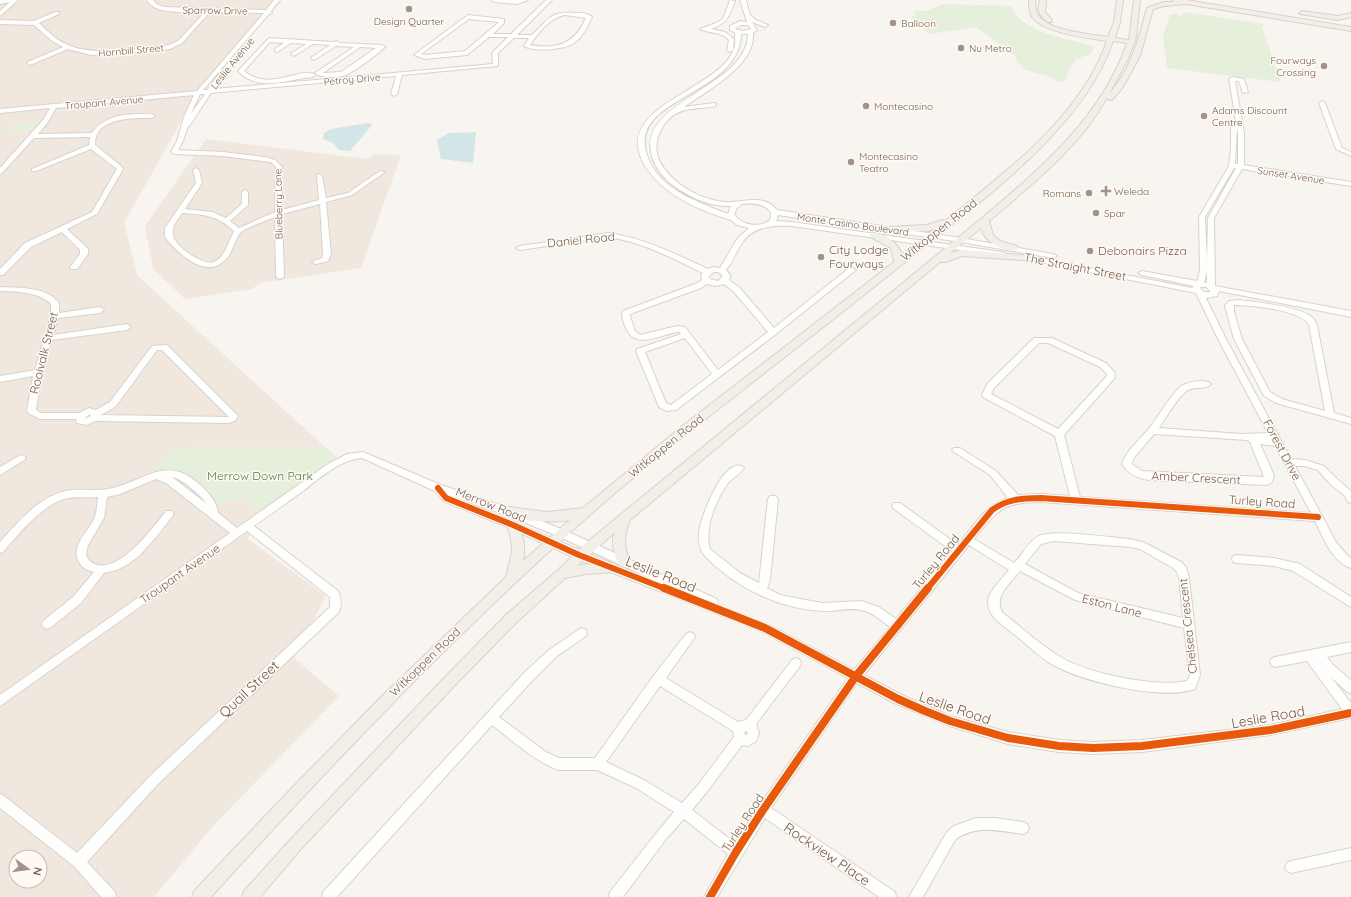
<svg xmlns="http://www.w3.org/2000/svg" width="1351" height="897" font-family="Quicksand,sans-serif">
	<rect width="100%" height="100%" fill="#f8f5f0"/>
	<!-- residential -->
	<g fill="#f0e8de" fill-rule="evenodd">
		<path d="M0,0H274L192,102L124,223L137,275L326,448L173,447L151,472L180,471L216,502L244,500L258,510L248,539L326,596L294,658L339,696L214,825L154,897H0ZM16,857H40V881H16Z"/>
		<polygon points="206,139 367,159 375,154 401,155 361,268 260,283 252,289 185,299 153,269 145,226"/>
	</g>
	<!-- green -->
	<g fill="#e6eedc">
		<path d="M944,4L1011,6C1021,33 1068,39 1094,46L1091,54L1082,57L1081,59L1077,58L1069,69L1065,82L1057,81L1051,77L1025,70L1014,58L1017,57L976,27L929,34L913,20L911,16H916L914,11H926Z"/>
		<polygon points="1183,12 1265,24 1262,27 1281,82 1167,68 1163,36 1170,14 1176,14 1182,17"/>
		<polygon points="12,123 39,124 32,131 5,131"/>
		<polygon points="172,447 326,448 337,457 260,512 244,500 216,502 180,471 150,472"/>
	</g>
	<!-- water -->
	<g fill="#d2e6e8">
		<polygon points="368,123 373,124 350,151 339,150 333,143 323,139 324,133 331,129"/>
		<polygon points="476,132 473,163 441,159 437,140 449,133"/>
	</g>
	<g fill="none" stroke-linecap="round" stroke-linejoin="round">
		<defs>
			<g id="minor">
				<polygon points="0,0 18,0 0,16 0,11 10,2 0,4"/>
				<path d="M147,0H153L156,4L164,7L266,10L274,0H280L271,11L272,13L269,14L203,90H207L230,60L232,59L235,61L214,89L493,64L492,53L508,37H489L467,55L425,59L414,55L468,15L504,19V23L493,34H511L546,0H552L517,35H532C549,19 551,10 577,13C583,13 587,13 592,17C588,26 582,38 574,43C565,50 533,52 524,46L529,38H514L498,53V66L402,75L397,94L394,96L391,94L396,76L211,93L190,125L188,126L183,141L178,150L223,152L265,157L275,160L282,167V210L319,200L317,175L319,174L322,176L326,198L348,193L380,171L385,172L352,195L326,202L331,254L328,261L316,264L312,262L322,258L323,254L320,204L282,214L284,277L280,279L276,277L275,217C267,220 246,228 241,232C235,238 233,252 226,259C207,281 177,253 165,237V228L196,183L193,170L196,168L199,170L202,183L185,209L212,212L226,218L242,204V192L245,190L248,192V205L230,221L239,228L275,212L276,167L271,162L223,156L174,154L171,152L177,141L184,117L194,95L56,108L48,122L38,134L92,133C103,117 121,114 140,114C145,114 151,113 155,116L152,118C133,118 94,117 95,145L120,165L123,169L97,214L67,229L88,249V254L77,269H71L70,267L80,254V250L62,232L31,247L3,275H0V269L25,243L92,212L117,169L91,149L36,171H32V169L89,145L90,137L34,138L2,173L0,174V168L43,120L50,108L0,113V109L197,91L264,13L210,12L182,43L170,49L91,55L68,49L30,65L27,63L28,62L63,47L52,41L34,25L0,24V20L34,21L55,12H59V14L39,23C48,32 56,40 68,45C94,57 140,48 169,45L178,41L205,12C189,11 155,16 147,0ZM565,15L586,18C575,43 558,50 530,45C538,33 551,17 565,15ZM469,19L499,22L465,51L425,55L421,54ZM200,94H205L191,114ZM182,213C205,215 217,215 234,231C229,241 225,257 214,262C203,266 174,246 173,235C171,226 178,220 182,213Z"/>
				<polygon points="491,0 528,0 517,4 494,2"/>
				<path d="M730,0L735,1C730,16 726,24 711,29L725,32L734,39L733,50L730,52L727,50L729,40C721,31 710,34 700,29L716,23L723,19Z"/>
				<path d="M740,0H746L750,15L756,20L768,25L765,27L752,22L757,30L753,33C756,65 707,91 684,107L714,103L716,104V106C697,110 679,106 666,122C657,134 653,148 660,162C672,184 700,200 726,202C743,203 764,193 777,210L961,238L1053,254L1057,256L1053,258L961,242L778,215L776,221L792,222L1002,252L1006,254L1002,256L792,226C774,225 753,226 742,243C736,252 733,262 726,270L731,276L729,280L739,287L774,328L849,268H852L856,270L776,334L676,410L667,411L659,407L636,351L637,349L681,334L680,332H677C660,335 635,350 626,328C624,324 622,318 622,313L623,311L695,284L702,280L701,275L703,273C672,258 642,242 608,237L520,250L516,248L520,246L608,233C644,238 676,254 708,269L714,267L720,268L737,239L749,228L737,225L731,220C701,211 665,196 647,169C606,107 715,93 733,51C736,46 735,39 735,33L730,30V26L740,21L747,22ZM741,25H748L751,29L743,31L735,29ZM741,34H748C748,86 640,101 651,152C653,164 661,175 670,183C686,196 710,207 731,206L728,214C696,201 659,190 647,155C627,97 740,96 741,34ZM742,204C752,203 765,203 771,213L770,220C759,228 742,226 734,214L737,208ZM714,272H718L723,276L718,281L710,279L709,276ZM707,284L716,286L724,284L733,291L768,332L718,370L685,327L677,326L640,335L635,331L630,316V314L701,288ZM685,338L712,374L671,405L666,403L645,352Z"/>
				<path d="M269,38L334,42L337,41L340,43L382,45L385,47C377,55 356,70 346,75C339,78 320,78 315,73L354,47L336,46L314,60L311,58L312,57L330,45L313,44L294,56L291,54L292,53L306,44L291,43L277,52L275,51V49L284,43L270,42L244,71C271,93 301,65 316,75L313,77C288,79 259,93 238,71ZM360,47L376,48L341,72L323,73Z"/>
				<path d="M1232,77L1244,79L1248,92L1243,93L1239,81H1235L1244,133V165L1351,182V186L1242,169L1214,218L1215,286L1351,311V317L1219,291L1217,296L1206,298L1225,337L1291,459L1305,460L1324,466L1337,479L1351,491V503L1348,502L1344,495L1331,485L1318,470L1305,466H1295L1336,542L1346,554L1351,558V568C1332,562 1323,537 1315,521L1041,502C1002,502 998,510 974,539L1014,563C1022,556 1027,543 1037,537C1051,528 1111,538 1130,539L1145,543L1181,562L1186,567L1189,578L1200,675L1195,689C1161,701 1085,682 1053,665C1039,657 1027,644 1015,635C1004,626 989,618 988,603C988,591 1002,579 1009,570L969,545L864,675L902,695L950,716L1008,732L1059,740L1093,742L1142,740L1270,725L1342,709L1307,661L1275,667L1271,665L1270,662L1271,659L1275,657L1351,642V652L1327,657L1333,665L1351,680V693L1347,692L1331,677L1351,703V718L1270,735L1142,752L1093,754L1059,752L1008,744L950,726L894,703L857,683L771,808L895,892L896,897H879L765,818L717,897H704L728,854L684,819L666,839L623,897H609L610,892L658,831L674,812L636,788L597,770H558C533,760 513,741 492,725L337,897H322L323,892L525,672L549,650L578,630L582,628L586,630L587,633L586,636L557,656L533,680L499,717L546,752L559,758H595L654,675L686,634L690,632L694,634L695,637L666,678L738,722L746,720L792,660L796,658L800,660L801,663L800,666L756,724L759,733L756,741L748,746L742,745L706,793L692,810L735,843L759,806L848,678L761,631L575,558L510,528L443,501L435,491L362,458C339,460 320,478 303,491C287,503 270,514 254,526L338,591C341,598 342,605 339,612L158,784L87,862L115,892L116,897H101L74,866L0,808V794L4,796L77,853L150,776L330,607V597L247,531L0,706V695L230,533L166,483L156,479L120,494L107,497L104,518L88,545L86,553L87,558C110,586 153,528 166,511H172L174,514L157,536L139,556L128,564L117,570L104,573L81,603L51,627L47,629L43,627L42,624L43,621L73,597L94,572C87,570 82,568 79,562C70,546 88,532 94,519C97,513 97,505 98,497C87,498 75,496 64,499C41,506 19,534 3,552L0,553V542C19,521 41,494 71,490C83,489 96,491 108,489C126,486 143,475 160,471C167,470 173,470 180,472C193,476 218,498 218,513L237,528L328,464L347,454L363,452L441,485L512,509L566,531L717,599L718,602L717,605L769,625L854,670L890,627C881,620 872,612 861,610C849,607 835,612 822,611C789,609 758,597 732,579C725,574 704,558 701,550C699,545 698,539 699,532C701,517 722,459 742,466L744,468C740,474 733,478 728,483C716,500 704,528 710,549L740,573L759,583L768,499L770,496H776L778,499L770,580L767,588L780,595L822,603L861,601L879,607L896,619L952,551L894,509L892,506L894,503H900L958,545C973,527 985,505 1008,498L990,475L954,452L952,450L954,448H960L996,471L1018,495L1041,494L1070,496L1055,436L983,397L982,395L987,384L1034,338H1052L1106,363L1115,373L1114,379L1064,435L1080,497L1311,513L1275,446L1260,444L1274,475L1272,482L1267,485L1149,480C1137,478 1128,474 1122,464C1127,449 1141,439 1150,427C1158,417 1171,395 1180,387C1186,382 1206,378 1211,384C1205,391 1193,385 1185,392C1176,400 1166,418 1159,428L1242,434L1268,433L1217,337L1196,293L1025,259L1021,257L1025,255L1192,288L1194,286L1142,275L1138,273L1142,271L1197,281L1200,271L1199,217L1229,166L1231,149V122L1236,121L1229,79ZM1237,128L1238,133V164H1235ZM1234,168H1236L1208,218L1207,261L1205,217ZM1207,272V283L1204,282ZM1201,287H1206L1211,292H1204L1200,288ZM1039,343H1048L1100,367L1107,374V376L1058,429L991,394L994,388ZM1154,434L1247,440L1250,442L1264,477L1142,471L1132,464L1133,459ZM172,477C183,479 200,495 207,504ZM451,496L506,515L560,537L656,581C587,554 520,524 451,496ZM1054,541L1130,547L1140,549L1173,568L1177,572L1179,578L1183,618L1078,593L1025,564L1041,544ZM1020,571L1075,600L1184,628L1190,675L1187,681C1158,688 1084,673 1059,656C1039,644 1021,627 1003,613C992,597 1011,583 1020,571ZM660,686L733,731L734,737L698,785L682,803L644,780L606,762ZM745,731L748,732L747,735L744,734Z"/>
				<polygon points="1322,101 1325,103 1342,148 1351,152 1351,156 1336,149 1319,103"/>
				<path d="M0,287C19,288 46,286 59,303V313L100,307L104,310L100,313L58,318L53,335L127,324L131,327L127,330L52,340L42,372L36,410L41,413H79L89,408L96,410L110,402L152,346L167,345L238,416L235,421L228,423L96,421L86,425L77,423L76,419H40L28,413L27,411L33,376L0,382V376L35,370L51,316V304C38,291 17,292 0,291ZM157,350H162L229,417L101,415L116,406ZM90,414L91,416L84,419Z"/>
				<path d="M1238,300C1256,302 1294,306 1309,315C1313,317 1315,321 1317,325L1334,413L1351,418V424L1276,403L1264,396L1234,339L1225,306L1229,301ZM1234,305C1251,305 1301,310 1309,325L1325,411L1282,399L1270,392L1242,339L1234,312Z"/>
				<polygon points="21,455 24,456 26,458 24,460 0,475 0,467"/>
				<polygon points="1237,555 1274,558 1300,564 1351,597 1351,607 1293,571 1274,566 1237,563 1233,562 1232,559 1233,556"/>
				<path d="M976,818H995L1023,822L1027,824L1029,828L1027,832L1023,834C1000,831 975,824 955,840L923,897H909L947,832L954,826Z"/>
				<polygon points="1351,848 1351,860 1291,873 1287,871 1285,867 1287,863 1291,861"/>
			</g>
			<g id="major">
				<path d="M1029,0H1035C1036,4 1035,12 1038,15C1048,31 1091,34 1108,37L1114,22L1117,0H1123L1120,22L1115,38L1129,40L1134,0H1140L1136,37L1129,57L1109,94C1132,68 1138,40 1147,8L1164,2H1174L1172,0H1186L1351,27V31L1186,4L1164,6L1153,9L1140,56L1123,87L1112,100L1106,99C1079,148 1031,185 989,221L993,235L1000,241L1017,246L1018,248L1017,250C1003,253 984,241 981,228L950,253L962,250L1033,256L1037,259L1036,261L962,256L946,262H940L630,520C624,535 623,546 630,562L628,566L624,567L620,566C614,555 611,545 614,533L578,565L612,563L616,564L618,568L616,572L586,574L565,578L517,622L457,683L301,849L260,897H242L244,891L291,839L447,675L507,614L558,570L586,543L982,218C1040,169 1101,118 1127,43L1113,41C1083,131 976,204 905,262C801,347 692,425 591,514C456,633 332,764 211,897H192L194,891L288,792L383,695L506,577L512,552L511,539L507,525L509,522L513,520L517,522C523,534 526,548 523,561L570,520C549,523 525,522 505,515L503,512L505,509L509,507L547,512L583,508L680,428L894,262L891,248L871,237L870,235L871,233C883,231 899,244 902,255L936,228L928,231L891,232L887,229L888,227L927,225L942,220L945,221C1006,171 1080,118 1107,41C1089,38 1040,33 1031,15C1029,12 1029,4 1029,0Z"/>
				<path d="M1040,0H1046L1045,12L1052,20V22H1048C1039,16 1037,10 1040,0Z"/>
				<polygon points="1302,11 1338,16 1351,13 1351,17 1338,20 1300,14 1299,13"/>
			</g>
		</defs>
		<!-- minor casing -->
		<use href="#minor" stroke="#d8d2ce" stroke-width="2"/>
		<!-- major casing -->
		<use href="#major" stroke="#d9d1cc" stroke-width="2"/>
		<!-- minor -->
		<use href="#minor" fill="#fefefd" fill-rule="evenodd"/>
		<!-- major -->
		<use href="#major" fill="#f2eee8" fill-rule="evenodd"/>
		<defs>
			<g id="cycleway-far1">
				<polyline points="438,488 446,498 513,525 579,555 666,589"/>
				<path d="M927,589L992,510C1007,499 1023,498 1041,498L1318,517"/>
			</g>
			<g id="cycleway">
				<polyline points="664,588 765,628 898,699 925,711 950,721 1008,738 1059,746 1093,748 1142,746 1270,730 1351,713"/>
				<polyline points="710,897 736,852 763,810 856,676 928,588"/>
			</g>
		</defs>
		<!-- cycleway-far1 casing -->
		<use href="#cycleway-far1" stroke="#fefaf3" stroke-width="8"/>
		<!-- cycleway casing -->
		<use href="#cycleway" stroke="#fefaf3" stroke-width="10"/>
		<!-- cycleway-far1 -->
		<use href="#cycleway-far1" stroke="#e8590c" stroke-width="6"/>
		<!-- cycleway -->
		<use href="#cycleway" stroke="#e8590c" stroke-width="8"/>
	</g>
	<!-- markers -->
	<g fill="#a49288" stroke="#fefaf3" stroke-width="1.5">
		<circle cx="409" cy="9" r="4"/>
		<circle cx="893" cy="23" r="4"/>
		<circle cx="961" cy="48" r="4"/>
		<circle cx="1324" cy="66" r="4"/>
		<circle cx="866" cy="106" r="4"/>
		<circle cx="1204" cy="116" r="4"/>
		<circle cx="851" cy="162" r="4"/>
		<path d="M1104 185h4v4h4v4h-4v4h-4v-4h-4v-4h4z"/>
		<circle cx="1089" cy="193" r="4"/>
		<circle cx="1096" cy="213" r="4"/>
		<circle cx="1090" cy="251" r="4"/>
		<circle cx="821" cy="257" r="4"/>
	</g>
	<g text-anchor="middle" stroke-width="3" stroke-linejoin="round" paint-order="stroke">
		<!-- far-street labels -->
		<g font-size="10" fill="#765d50" stroke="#fefaf3">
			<text transform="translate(215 10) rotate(1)" y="4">Sparrow Drive</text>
			<text transform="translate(131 50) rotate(-5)" y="4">Hornbill Street</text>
			<text transform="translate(232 63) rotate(-51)" y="4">Leslie Avenue</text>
			<text transform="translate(352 79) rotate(-5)" y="4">Petroy Drive</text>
			<text transform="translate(104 102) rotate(-5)" y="4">Troupant Avenue</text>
			<text transform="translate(1291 175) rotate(9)" y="4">Sunset Avenue</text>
			<text transform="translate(278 204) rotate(-91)" y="4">Blueberry Lane</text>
			<text transform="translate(853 224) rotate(8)" y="4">Monte Casino Boulevard</text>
		</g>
		<!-- far-poi labels -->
		<g font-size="10" fill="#765d50" stroke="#fefaf3" text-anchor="start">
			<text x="409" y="25" text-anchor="middle">Design Quarter</text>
			<text x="901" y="27">Balloon</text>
			<text x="969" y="52">Nu Metro</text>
			<text x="1316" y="64" text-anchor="end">Fourways<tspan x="1316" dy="12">Crossing</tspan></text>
			<text x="874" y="110">Montecasino</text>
			<text x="1212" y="114">Adams Discount<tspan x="1212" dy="12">Centre</tspan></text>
			<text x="859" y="160">Montecasino<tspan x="859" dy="12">Teatro</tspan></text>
			<text x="1114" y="195">Weleda</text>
			<text x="1081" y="197" text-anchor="end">Romans</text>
			<text x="1104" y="217">Spar</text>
		</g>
		<!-- street labels -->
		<g font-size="12" fill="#765d50" stroke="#fefaf3">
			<text transform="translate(939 230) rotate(-38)" y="4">Witkoppen Road</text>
			<text transform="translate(581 240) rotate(-6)" y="4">Daniel Road</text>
			<text transform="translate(1075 267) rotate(11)" y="4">The Straight Street</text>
			<text transform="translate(44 353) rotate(-76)" y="4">Rooivalk Street</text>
			<text transform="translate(666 446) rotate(-39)" y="4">Witkoppen Road</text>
			<text transform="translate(1282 450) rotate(62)" y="4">Forest Drive</text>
			<text transform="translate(1196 478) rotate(3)" y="4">Amber Crescent</text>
			<text transform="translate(1262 502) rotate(4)" y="4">Turley Road</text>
			<text transform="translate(491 505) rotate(22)" y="4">Merrow Road</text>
			<text transform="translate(936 562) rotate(-51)" y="4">Turley Road</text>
			<text transform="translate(180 574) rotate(-35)" y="4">Troupant Avenue</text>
			<text transform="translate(1112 606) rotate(15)" y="4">Eston Lane</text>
			<text transform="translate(1188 626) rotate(-96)" y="4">Chelsea Crescent</text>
			<text transform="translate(425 662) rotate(-44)" y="4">Witkoppen Road</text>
			<text transform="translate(743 823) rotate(-57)" y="4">Turley Road</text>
		</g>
		<!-- poi labels -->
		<g font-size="12" fill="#765d50" stroke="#fefaf3" text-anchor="start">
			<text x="829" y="254">City Lodge<tspan x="829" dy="14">Fourways</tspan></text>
			<text x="1098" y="255">Debonairs Pizza</text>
		</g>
		<!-- park labels -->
		<g font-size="12" fill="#587b48" stroke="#fefaf3">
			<text x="260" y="480">Merrow Down Park</text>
		</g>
		<!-- near-street labels -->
		<g font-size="14" fill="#765d50" stroke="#fefaf3">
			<text transform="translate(661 574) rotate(22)" y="5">Leslie Road</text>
			<text transform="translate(249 689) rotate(-43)" y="5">Quail Street</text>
			<text transform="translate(955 708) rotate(19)" y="5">Leslie Road</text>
			<text transform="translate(1268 717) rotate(-10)" y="5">Leslie Road</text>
			<text transform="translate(827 854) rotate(34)" y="5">Rockview Place</text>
		</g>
	</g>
	<!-- north arrow -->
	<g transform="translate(28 869) rotate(104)"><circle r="19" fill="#fefaf3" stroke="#c8bbb2"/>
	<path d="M0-3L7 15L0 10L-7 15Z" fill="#a49288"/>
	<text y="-6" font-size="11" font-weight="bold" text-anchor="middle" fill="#765d50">N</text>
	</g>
</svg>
